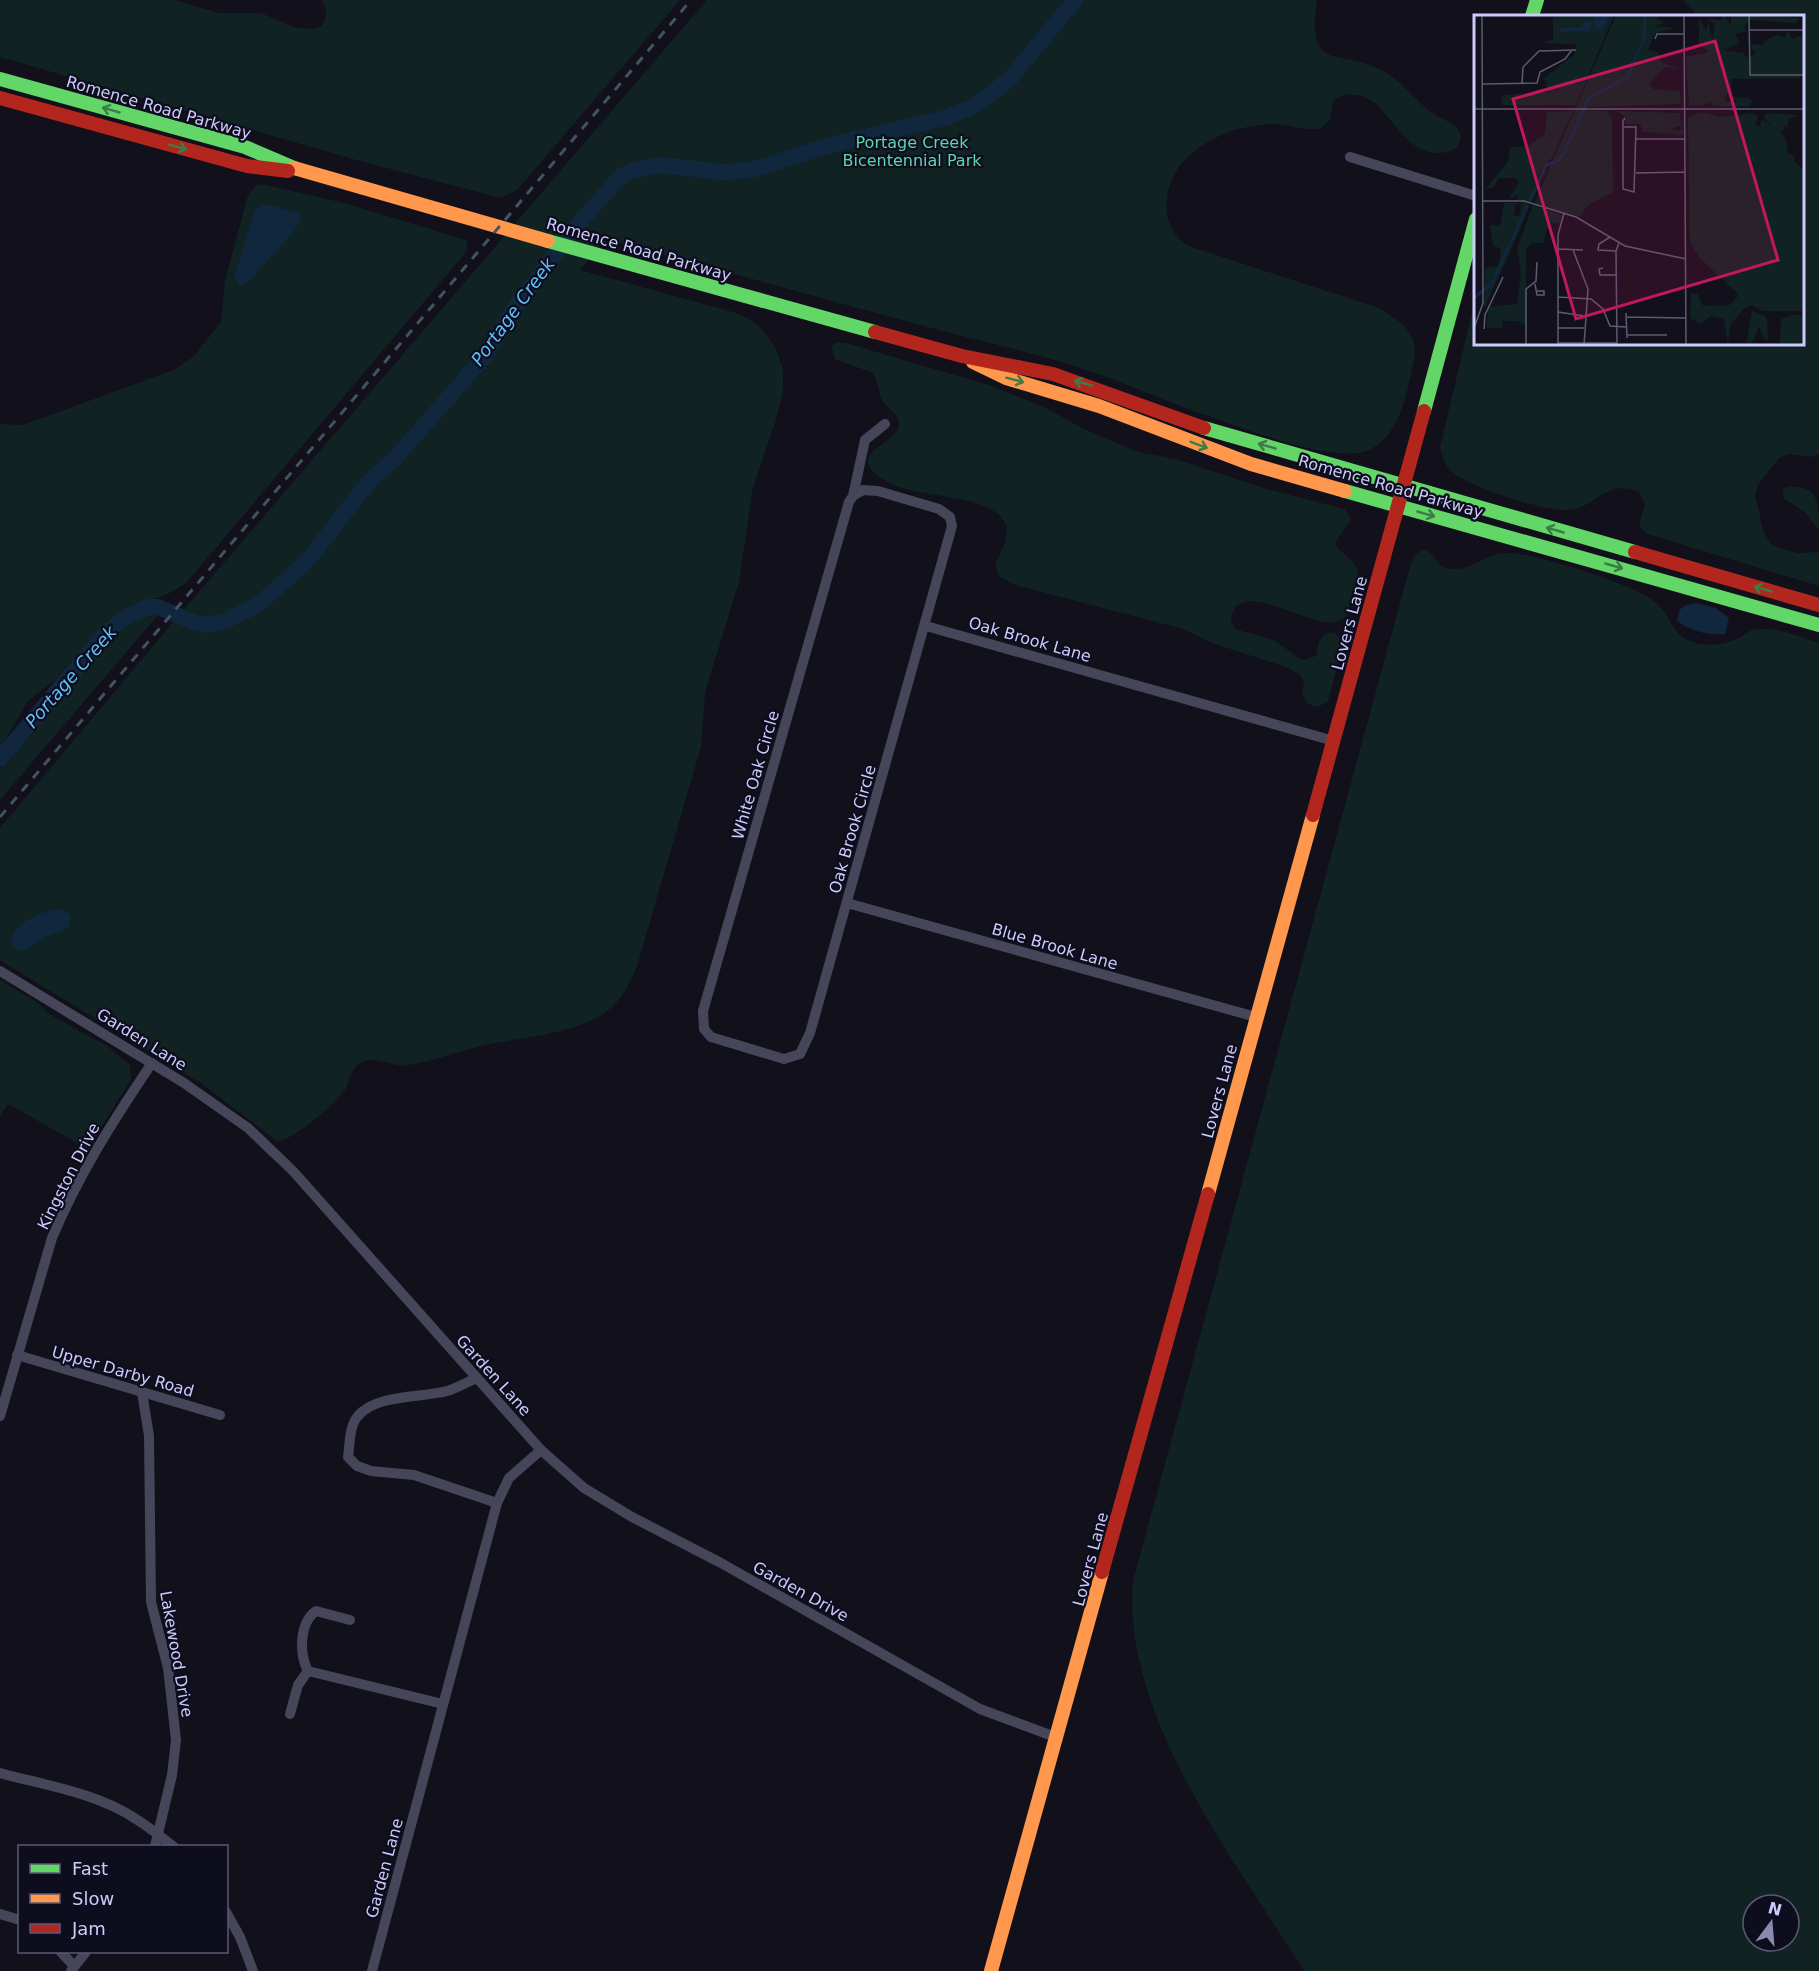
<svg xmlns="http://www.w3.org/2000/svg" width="1819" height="1971" font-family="'DejaVu Sans',sans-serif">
	<rect width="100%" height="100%" fill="#12101a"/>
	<!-- green -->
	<g fill="#102322" fill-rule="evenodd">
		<path d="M0,0H174L219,13H261L294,27L314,29L322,26C327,16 328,9 321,0H680L518,189L501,198L356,160L0,57Z"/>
		<path d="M707,0H1317C1306,76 1340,46 1385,72C1404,83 1416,102 1434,114C1444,121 1458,123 1461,136C1460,145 1456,150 1447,152C1413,159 1398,126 1378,106C1367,95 1344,89 1333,102L1330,120L1321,128C1305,132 1291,125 1275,124C1232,124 1172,149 1167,199C1165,219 1171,234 1188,246L1379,308C1402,322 1421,334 1413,364C1406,395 1399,442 1363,452C1327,461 1244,429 1208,416C1165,401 1124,382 1080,368C1033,352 983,342 935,329C825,299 716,269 606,239L580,270L733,312L751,320L764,331L776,349L783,369V391L776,420L753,487L739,582L705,692L701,747L637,966C630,982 624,996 611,1008C580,1035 519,1037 480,1046C456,1052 433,1061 409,1065C394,1068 379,1057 365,1061C351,1065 351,1080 345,1090C335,1104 292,1142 277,1141L202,1084L0,960V828L185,608Z"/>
		<path d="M1683,0H1819V454L1810,457L1789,454L1779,458L1758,485L1755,495L1764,533L1772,545L1797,553L1819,552V586L1647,534L1639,525L1645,503L1638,491C1603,479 1597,509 1566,510C1543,511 1464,486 1449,469C1444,463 1442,456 1440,448L1475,299L1476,344H1802V16H1698Z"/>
		<polygon points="261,184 344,203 463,239 467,241 467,251 187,582 172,592 117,614 101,628 56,679 27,702 0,750 0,424 23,425 176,369 194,356 221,322 225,281 247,198 255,186"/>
		<path d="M836,342L846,343L992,386L1044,407L1082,428L1138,452L1175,459L1267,489L1345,509L1351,519L1335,543C1341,555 1354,558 1358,572L1347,615C1344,618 1340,621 1335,622C1310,629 1236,573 1231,621L1235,629L1274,640L1302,660L1316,656L1319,642L1325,634L1334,632L1342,639L1343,644L1328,701L1318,707L1308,704L1302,695L1304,682L1301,676L1289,668L1212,643L1183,629L1015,585L1000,577L995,565L1005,542L1007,526C991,490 914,501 882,479C842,452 898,445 899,425C900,414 889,411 884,403C878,394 879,383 873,373L835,359L831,347Z"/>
		<path d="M1787,487C1819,485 1819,501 1819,531L1806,513L1783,498V490Z"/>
		<path d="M1423,549C1435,552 1435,565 1447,568C1469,575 1484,552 1507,553C1533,553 1594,574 1620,584C1636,590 1652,597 1663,610C1673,623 1675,637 1693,642C1709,647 1726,645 1741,637C1746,633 1750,630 1757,629C1777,627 1800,637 1819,643V1971H1304C1235,1860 1122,1717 1133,1581L1411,563L1415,555ZM1753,1905H1789V1941H1753Z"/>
		<polygon points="148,612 157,612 158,615 0,800 0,769 31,727 57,702 109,638 134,617"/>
		<polygon points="0,980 38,1003 49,1014 107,1046 130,1065 131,1079 88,1149 8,1104 0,1116"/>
	</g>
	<!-- water -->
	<g fill="#10273e">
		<polygon points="265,204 300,213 301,220 293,233 248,282 240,286 234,277 255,210"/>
		<path d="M1697,603L1716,608L1729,618L1725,634C1710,636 1690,631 1677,621C1679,606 1683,605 1697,603Z"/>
		<path d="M62,909L71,916L68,928L46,937L24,951L13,948L11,937C19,921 44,910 62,909Z"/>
	</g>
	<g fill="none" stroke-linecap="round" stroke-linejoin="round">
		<!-- river -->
		<polyline stroke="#10273e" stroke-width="16" points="0,759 104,635 126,617 148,607 158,607 196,623 205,625 225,621 259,604 307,561 368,483 397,456 484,357 514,309 578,224 621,176 632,171 660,165 723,172 751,170 838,143 945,118 972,107 1009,80 1075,0"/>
		<!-- street -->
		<g stroke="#45465a" stroke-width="10">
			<polyline points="1350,157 1476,196"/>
			<polyline points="853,496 863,490 878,491 939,509 950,517 952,526 810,1033 800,1054 784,1059 711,1037 704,1029 703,1011 849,502 853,496 865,440 885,424"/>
			<polyline points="926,626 1334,741"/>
			<polyline points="847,903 1256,1017"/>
			<polyline points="0,971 184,1083 248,1128 293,1171 541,1450 584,1488 632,1517 721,1563 980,1709 1058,1738"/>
			<polyline points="17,1355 220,1415"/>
			<path d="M477,1378C467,1382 457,1388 447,1391C422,1398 376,1394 358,1416C349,1426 350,1444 348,1457L357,1466L371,1471L414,1475L497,1503"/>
			<polyline points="142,1392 149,1436 151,1602 168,1668 176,1740 172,1775 155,1846"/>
			<path d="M0,1416L52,1238C78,1176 114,1119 152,1063"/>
			<path d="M350,1620L316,1611C299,1623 299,1654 308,1671L443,1704"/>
			<polyline points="290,1714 298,1685 308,1671"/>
			<path d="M0,1773C44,1785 97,1793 136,1819C149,1827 161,1837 173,1846"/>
			<polyline points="226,1912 240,1937 253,1971"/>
			<polyline points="0,1914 20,1920"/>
			<polyline points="61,1952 74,1966"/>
			<polyline points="71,1971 86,1952"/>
			<polyline points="372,1971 497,1503 509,1478 541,1450"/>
		</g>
		<!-- fast -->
		<g stroke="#63d668" stroke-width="14">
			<polyline points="1532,16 1537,0"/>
			<polyline points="0,79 245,147 294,168"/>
			<polyline points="548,241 875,332"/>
			<polyline points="1424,411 1476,219"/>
			<polyline points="1204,428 1635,552"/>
			<polyline points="1345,491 1819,625"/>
		</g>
		<!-- slow -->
		<g stroke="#ff974d" stroke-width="14">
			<polyline points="294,168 548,241"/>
			<polyline points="973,362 1006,378 1099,406 1251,464 1345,491"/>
			<polyline points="1208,1194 1313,815"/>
			<polyline points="991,1971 1102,1572"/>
		</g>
		<!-- jam -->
		<g stroke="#b3261e" stroke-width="14">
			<polyline points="0,98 247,166 288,171"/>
			<polyline points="875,332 962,356 1053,374 1204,428"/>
			<polyline points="1635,552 1819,605"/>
			<polyline points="1313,815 1424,411"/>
			<polyline points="1102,1572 1208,1194"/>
		</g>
		<!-- rail -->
		<polyline stroke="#405561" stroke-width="3" stroke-dasharray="9 8" stroke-linecap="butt" points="0,817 691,0"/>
	</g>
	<!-- one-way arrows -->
	<defs><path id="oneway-shaft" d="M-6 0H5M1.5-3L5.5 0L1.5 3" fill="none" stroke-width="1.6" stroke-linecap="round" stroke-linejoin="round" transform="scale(1.5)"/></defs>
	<g stroke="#3d7c46">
		<use href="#oneway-shaft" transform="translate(111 110) rotate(-164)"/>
		<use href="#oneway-shaft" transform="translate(178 147) rotate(15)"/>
		<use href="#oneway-shaft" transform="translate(1015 380) rotate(15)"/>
		<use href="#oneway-shaft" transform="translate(1083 383) rotate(-164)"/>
		<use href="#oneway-shaft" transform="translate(1199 445) rotate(21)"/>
		<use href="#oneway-shaft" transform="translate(1267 446) rotate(-164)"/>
		<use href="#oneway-shaft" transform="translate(1426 514) rotate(16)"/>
		<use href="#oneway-shaft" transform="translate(1555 530) rotate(-164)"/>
		<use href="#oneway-shaft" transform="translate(1614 566) rotate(16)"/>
		<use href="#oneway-shaft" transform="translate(1763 589) rotate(-164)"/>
	</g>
	<g text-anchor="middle" stroke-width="4.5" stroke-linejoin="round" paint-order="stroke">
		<!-- street labels -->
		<g font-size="16" fill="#cccbfc" stroke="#0e0d1d">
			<text transform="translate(159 107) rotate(16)" y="6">Romence Road Parkway</text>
			<text transform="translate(639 249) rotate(16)" y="6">Romence Road Parkway</text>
			<text transform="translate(1391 486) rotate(16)" y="6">Romence Road Parkway</text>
			<text transform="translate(1349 623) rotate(-75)" y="6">Lovers Lane</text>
			<text transform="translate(1030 639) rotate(16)" y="6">Oak Brook Lane</text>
			<text transform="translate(755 775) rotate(-74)" y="6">White Oak Circle</text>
			<text transform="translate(852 829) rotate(-74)" y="6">Oak Brook Circle</text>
			<text transform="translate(1055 946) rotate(16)" y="6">Blue Brook Lane</text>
			<text transform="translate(142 1039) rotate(32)" y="6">Garden Lane</text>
			<text transform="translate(1219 1091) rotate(-75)" y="6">Lovers Lane</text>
			<text transform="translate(68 1176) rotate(-63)" y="6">Kingston Drive</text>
			<text transform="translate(123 1371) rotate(16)" y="6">Upper Darby Road</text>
			<text transform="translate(494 1375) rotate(48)" y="6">Garden Lane</text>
			<text transform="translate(1090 1559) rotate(-75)" y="6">Lovers Lane</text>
			<text transform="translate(801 1591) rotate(29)" y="6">Garden Drive</text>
			<text transform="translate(177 1654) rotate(80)" y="6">Lakewood Drive</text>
			<text transform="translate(384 1868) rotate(-75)" y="6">Garden Lane</text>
		</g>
		<!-- park labels -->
		<g font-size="16" fill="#5dd6ad" stroke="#0e0d1d">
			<text x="912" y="148">Portage Creek<tspan x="912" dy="18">Bicentennial Park</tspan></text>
		</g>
		<!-- water labels -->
		<g font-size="18" font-style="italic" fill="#60bef6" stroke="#0e0d1d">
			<text transform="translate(513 312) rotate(-54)" y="6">Portage Creek</text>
			<text transform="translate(71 677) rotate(-49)" y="6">Portage Creek</text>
		</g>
	</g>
	<!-- overview -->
	<g transform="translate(1474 15)">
		<rect width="330" height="330" fill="#12101a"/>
		<path d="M79,0H140L102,90H27L28,80L75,77L70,63L100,40L102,29L65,28L79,25ZM142,0H184L183,4L191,7L182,11L202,13L181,18L174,35L184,37L187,47L206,54L192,52L175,68L179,74L206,76L207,89L114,92L112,95L133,96L138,103L139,177L113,191L106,202L60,189ZM250,0L257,11V0L326,3L322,8L276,5L269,12L274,16L261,19L266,28L250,35L269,38L274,43L283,37L277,35L278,29L289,30L291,25L303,20L311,23L314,16L318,24L330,20V59L325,63L258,64L256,76L250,82L252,87H263L255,81L275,83L278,86L276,91H240L236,87L228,91L215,90L212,42L235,37L225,29V2L232,16L234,7L238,23L241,9L233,4L247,5ZM99,96L78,143L71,149L64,161L55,186L76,147L58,187L44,185L43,180L34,185L45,167L41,163H25L20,172L11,174L34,147L36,132L54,131L71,119L73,97ZM142,96L205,98L208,110L196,114L205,116L208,112L209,120L169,117L166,109H151L152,102ZM226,97L247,102L278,98L284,101L281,109L286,112L287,104L298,111L289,102L292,98L325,100L314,104V114L309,110L310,115L305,116L312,124L314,139L320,140V146L330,155V296H288L278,290L271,293L256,310L254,330L250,304L237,301L226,309L216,303L217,278L224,279L229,291L256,290L265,280L225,242L216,227L214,102ZM47,187L54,188L24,252L57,190L10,294L11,253L24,251L27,239L26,233L19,231L16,210L26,211L30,188H45L41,190L40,201L46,200ZM59,190L88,200L85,209L75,207L69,228H58L52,233V311L43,306H28V313H12L15,292L43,289L47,258L43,233ZM278,296L293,302L294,324L291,325L285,312L277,330H272ZM319,300H330V330H306L307,304Z" fill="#102322"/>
		<path d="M111,0H136L128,16L121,13L120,3ZM112,6L117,7L116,16L86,17L88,13L107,12Z" fill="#10273e"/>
		<path fill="none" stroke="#10273e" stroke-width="3" d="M55,187L72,150L84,146L91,137L114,84L154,61L170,24L171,0M0,283L18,268L54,190"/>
		<path fill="none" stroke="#5c5b74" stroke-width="1.5" d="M210,0L212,330M275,0L276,60H330M275,15H330M181,24L183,19H210M9,69L63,68L66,57L91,44L98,35M48,69L49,52L65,36L102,35M0,94H330M150,112H162L160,177L149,174V106L151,103M162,124H211M162,158L211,157M9,186H50L102,202L151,231L212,244M136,222L125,229L124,235L142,236M84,234L109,235M99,235L114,274L110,330M129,253L125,254L126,260H143M61,269L63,280H70V276H63M84,282L117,284L129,294L136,311L153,312M84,297L110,301M152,298L153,323M152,302L212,303M0,313L9,288L8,0M84,313H110M10,314L11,300L29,262M153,320H193M84,328H143M52,330V274L62,266L63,247M84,330V220L90,198M143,330L142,236L145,228"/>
		<path fill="#c2185b" fill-opacity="0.15" stroke="#c2185b" stroke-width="3" d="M241,26L304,245L102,304L39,84Z"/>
		<rect width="330" height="330" fill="none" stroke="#cccbfc" stroke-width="3"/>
	</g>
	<!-- legend -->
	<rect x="18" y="1845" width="210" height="108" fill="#0e0d1d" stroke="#5a5976" stroke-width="1.5"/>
	<rect x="30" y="1864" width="30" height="9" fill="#63d668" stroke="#5a5976" stroke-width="1.5"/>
	<text x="72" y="1875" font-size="18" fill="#cccbfc">Fast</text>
	<rect x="30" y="1894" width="30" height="9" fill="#ff974d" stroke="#5a5976" stroke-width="1.5"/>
	<text x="72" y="1905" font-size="18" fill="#cccbfc">Slow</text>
	<rect x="30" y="1924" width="30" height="9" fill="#b3261e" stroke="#5a5976" stroke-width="1.5"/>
	<text x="72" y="1935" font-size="18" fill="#cccbfc">Jam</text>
	<!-- north arrow -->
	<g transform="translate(1771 1923) rotate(16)"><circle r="28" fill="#0e0d1d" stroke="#5a5976" stroke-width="1.5"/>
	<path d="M0-4.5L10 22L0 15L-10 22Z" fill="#8b8aad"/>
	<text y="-9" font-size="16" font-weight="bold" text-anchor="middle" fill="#cccbfc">N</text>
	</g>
</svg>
